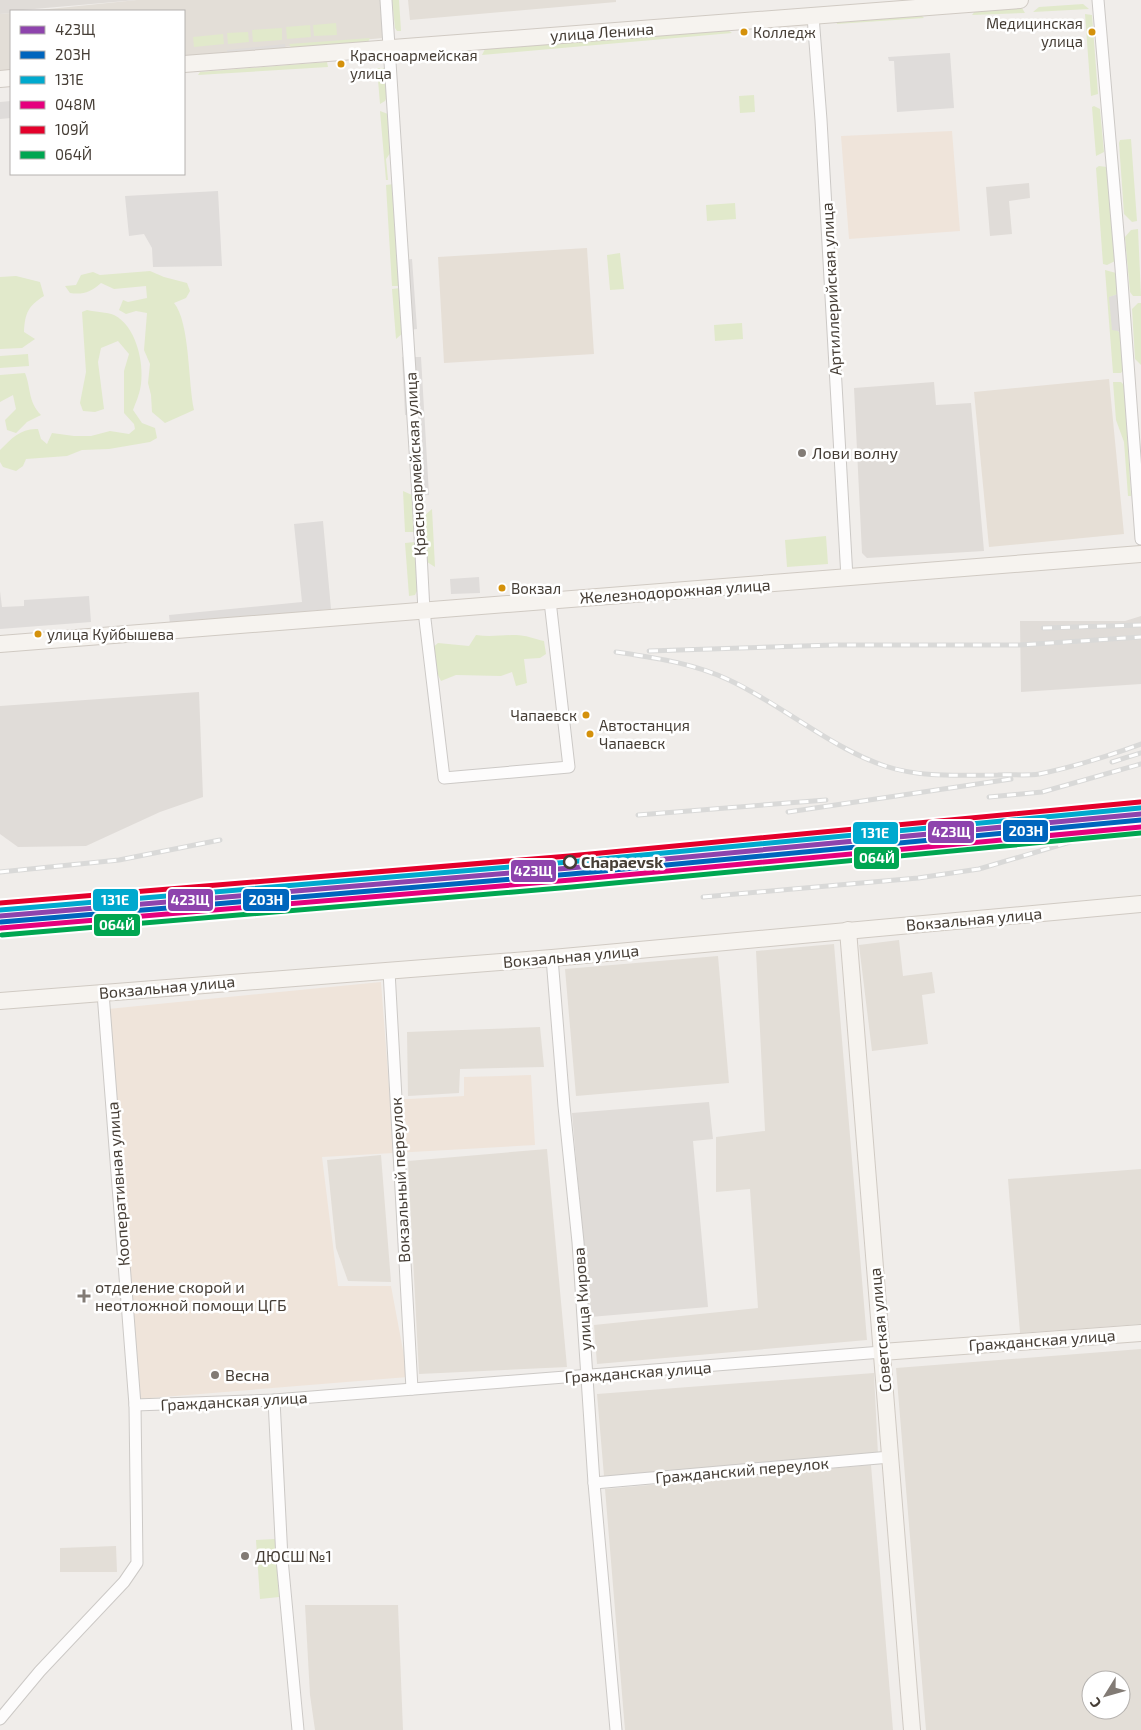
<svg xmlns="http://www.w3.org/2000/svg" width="1141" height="1730" font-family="'Exo 2',sans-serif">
	<rect width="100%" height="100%" fill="#f0edea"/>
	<!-- residential -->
	<g fill="#e3ded7" fill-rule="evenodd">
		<polygon points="137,0 380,0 383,38 184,56 184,11 30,11"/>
		<polygon points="408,0 616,0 616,2 410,20"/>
		<polygon points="11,13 11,72 0,73 0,14"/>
		<polygon points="899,940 903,976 932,972 935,993 922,995 928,1044 872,1051 859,945"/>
		<polygon points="834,944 867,1340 597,1364 594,1325 758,1308 750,1189 716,1192 716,1137 765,1131 756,951"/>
		<polygon points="718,956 729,1083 576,1096 565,969"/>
		<polygon points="540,1027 544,1067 460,1069 459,1093 408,1096 407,1032"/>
		<polygon points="547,1149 567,1367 419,1374 408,1161"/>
		<polygon points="381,1155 391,1282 348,1281 336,1248 327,1160"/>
		<polygon points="1141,1169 1141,1324 1020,1333 1008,1179"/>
		<path d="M1141,1349V1730H926L896,1368ZM1091,1680H1121V1710H1091Z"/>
		<polygon points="874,1373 878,1455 604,1476 597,1394"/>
		<polygon points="871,1465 893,1730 625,1730 605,1489"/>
		<polygon points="116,1546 117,1572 60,1572 60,1548"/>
		<polygon points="305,1605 398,1605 403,1730 315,1730 310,1695"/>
	</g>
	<!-- commercial -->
	<g fill="#efe4da">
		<polygon points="952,131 960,231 849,239 841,136"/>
		<polygon points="381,982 390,1100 464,1096 464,1077 531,1075 535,1145 322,1157 338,1286 391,1286 408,1377 138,1399 108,1009"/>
	</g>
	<!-- industrial -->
	<g fill="#e0dcd8">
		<polygon points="0,0 137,0 11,11 11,13 0,14"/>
		<polygon points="1029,183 1030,198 1009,201 1012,234 990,236 986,187"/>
		<polygon points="934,382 936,405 971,403 984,551 867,558 862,553 854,388"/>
		<polygon points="1141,616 1141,684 1021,692 1020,621 1125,621"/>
		<polygon points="199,692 203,797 160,812 86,846 18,847 0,834 0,706"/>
		<polygon points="709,1102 713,1139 693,1141 708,1307 590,1317 572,1113"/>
	</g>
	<!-- education -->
	<g fill="#e6dfd6">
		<polygon points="587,248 594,354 444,363 438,257"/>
		<polygon points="1109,379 1124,534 989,547 974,392"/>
	</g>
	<!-- green -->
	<g fill="#e1e9cb">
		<polygon points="392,0 399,0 401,31 397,31 395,28"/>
		<polygon points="1083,4 1089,9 1033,12 1039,7"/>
		<polygon points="1005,8 1022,8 1025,13 972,15 976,10"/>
		<polygon points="920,14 924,18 837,24 836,19"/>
		<polygon points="1085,14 1092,15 1098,94 1091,96"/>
		<polygon points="336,23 337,35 314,36 313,25"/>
		<polygon points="310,25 311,37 287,39 286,27"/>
		<polygon points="282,28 282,40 253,42 252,30"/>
		<polygon points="725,28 732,33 482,55 485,49"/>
		<polygon points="248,32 249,42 228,44 227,33"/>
		<polygon points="223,34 224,44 194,47 193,37"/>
		<polygon points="370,38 368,42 292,49 289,44"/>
		<polygon points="469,50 474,56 408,61 407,59 409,55"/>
		<polygon points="327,62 328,67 198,75 200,72"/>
		<polygon points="377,68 385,68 387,97 385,101 380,104"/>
		<polygon points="754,95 755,112 740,113 739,96"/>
		<polygon points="1094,106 1100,109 1104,152 1096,156 1092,107"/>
		<polygon points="380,111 388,114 391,152 386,159 388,180 386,180"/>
		<polygon points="1131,139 1137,221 1132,222 1124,214 1119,143 1120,140"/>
		<polygon points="1099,166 1107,167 1115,261 1107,265 1103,264 1096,168"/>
		<polygon points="394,184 400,286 392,286 386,185"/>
		<polygon points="735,203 736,219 707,221 706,205"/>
		<polygon points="1138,229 1141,296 1133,296 1130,292 1125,237 1131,230"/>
		<polygon points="620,253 624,289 610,290 607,255"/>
		<polygon points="1105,270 1116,273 1118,294 1110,297 1118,331 1121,334 1123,370 1121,373 1113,373"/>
		<path d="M150,271L164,277L187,283L190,291L186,298L174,303C190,322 188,383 194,410L165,423L152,412L151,395L148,383L150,364L144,350L147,313L136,311L126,314L119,310L123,300L128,302L147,298L146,286L114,289L101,283C91,292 83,295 70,293L65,286L76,285L81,275L93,272L100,275Z"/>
		<path d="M16,276L40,282L44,296C28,306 25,313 24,332L35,339L22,348L0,349V277Z"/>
		<polygon points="400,288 403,333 396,339 392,289"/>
		<polygon points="1138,303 1141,303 1141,365 1135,359 1132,309"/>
		<path d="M87,310C96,312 107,312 114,315C136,326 144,362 141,384C140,393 136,402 133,410L142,423L155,428L157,438L150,442L109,449L82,450L67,456L26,459L23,466L16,471L3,467L0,462V450C12,438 21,428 38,429L41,439L47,444L52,433L74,436H91L110,431L129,434L135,429L134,424L124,413V371L129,354L118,341L101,348L98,362L104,409L95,412L83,411L80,403L86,372L82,312Z"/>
		<polygon points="742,323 743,339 715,341 714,325"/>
		<polygon points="28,354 29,366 0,368 0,356"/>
		<path d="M25,373C31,388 28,402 41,415L27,422L16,433L7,430L5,420L16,409L13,395L0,402V375Z"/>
		<polygon points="1113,382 1121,382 1124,385 1131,496 1128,496 1124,442 1116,420"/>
		<polygon points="403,491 412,495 414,532 405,532"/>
		<polygon points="432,509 435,567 427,562 425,515"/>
		<polygon points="826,536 828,564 787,567 785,540"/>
		<polygon points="415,542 418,589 415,595 409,596 405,543"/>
		<path d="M476,635C490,637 502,635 516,635C525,635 535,639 544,641L546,654L540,658L524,659L527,683L516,686L512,672L501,676L456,675L441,681L435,669L432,648L438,643L469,646Z"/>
		<polygon points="275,1539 279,1597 260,1599 256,1540"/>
	</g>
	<!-- parking -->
	<g fill="#dfdcda">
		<polygon points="285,44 286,52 228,57 227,50"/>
		<polygon points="950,53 954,108 897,112 894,61 889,61 888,57"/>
		<polygon points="11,101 11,118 0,119 0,102"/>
		<polygon points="218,191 222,266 153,267 152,248 144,234 129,236 125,196"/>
		<polygon points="412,259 417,329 408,330 403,260"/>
		<polygon points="1118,294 1121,334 1118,331 1112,330 1109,297"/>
		<polygon points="402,357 421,357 429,495 418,496 413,415 405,415"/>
		<polygon points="323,521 331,609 170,624 169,615 302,602 294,524"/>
		<polygon points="479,577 480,593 451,594 450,579"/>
		<polygon points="0,591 2,607 24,606 24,600 89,596 91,622 0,629"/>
	</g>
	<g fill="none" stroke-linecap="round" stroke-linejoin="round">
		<defs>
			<g id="street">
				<polyline points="386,0 418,496 424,611 444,778 569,767 550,601"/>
				<polyline points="1098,0 1121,268 1141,539"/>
				<polyline points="813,16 821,120 847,578"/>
				<polyline points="552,958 564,1106 578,1242 594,1483 616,1730"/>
				<polyline points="389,971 412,1389"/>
				<polyline points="274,1400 282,1559 298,1730"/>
				<polyline points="135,1405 274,1400 882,1352"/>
				<polyline points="594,1483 890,1457"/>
				<polyline points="0,1719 40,1671 124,1582 137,1563 135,1405 103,993"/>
			</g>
			<g id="secondary">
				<polyline points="184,64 1020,0"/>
				<polyline points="0,79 11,78"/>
				<polyline points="0,644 1141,554"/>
				<polyline points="848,930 912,1730"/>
				<polyline points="0,1001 552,958 1141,904"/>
				<polyline points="882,1352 1141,1333"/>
			</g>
		</defs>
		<!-- street casing -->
		<use href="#street" stroke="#ccc9c6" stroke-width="13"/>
		<!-- secondary casing -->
		<use href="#secondary" stroke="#d0cac3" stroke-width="18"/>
		<!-- street -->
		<use href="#street" stroke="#fdfcfc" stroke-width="11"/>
		<!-- secondary -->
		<use href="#secondary" stroke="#f6f3ef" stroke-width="16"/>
		<defs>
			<g id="rail">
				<polyline points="1043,628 1141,625"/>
				<polyline points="649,651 834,645 1020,645 1141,637"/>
				<path d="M616,652C656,658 693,663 729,680C781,704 831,748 885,766C921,778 960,775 998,775C1011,774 1026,776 1039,774C1074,767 1108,756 1141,744"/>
				<polyline points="1112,762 1141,753"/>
				<polyline points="989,797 1042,792 1141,764"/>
				<polyline points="788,812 1011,779"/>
				<polyline points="638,815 826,800"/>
				<polyline points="0,872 119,860 220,840"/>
				<polyline points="703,897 918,878 979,869 1124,826"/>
			</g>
		</defs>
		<!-- rail casing -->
		<use href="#rail" stroke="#d9d9d8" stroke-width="5"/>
		<!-- rail -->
		<use href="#rail" stroke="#fff" stroke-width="3" stroke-dasharray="9" stroke-linecap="butt"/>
		<defs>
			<polyline id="rail-1" points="0,916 570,868 1141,814"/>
			<polyline id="rail-2" points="1,922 571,874 1141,820"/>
			<polyline id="rail-3" points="0,910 569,862 1140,808"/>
			<polyline id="rail-4" points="1,928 571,880 1141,827"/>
			<polyline id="rail-5" points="0,903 569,856 1140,802"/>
			<polyline id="rail-6" points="2,935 572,887 1141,833"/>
		</defs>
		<!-- rail-1 casing -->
		<use href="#rail-1" stroke="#fff" stroke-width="9"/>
		<!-- rail-2 casing -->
		<use href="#rail-2" stroke="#fff" stroke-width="9"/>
		<!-- rail-3 casing -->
		<use href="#rail-3" stroke="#fff" stroke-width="9"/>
		<!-- rail-4 casing -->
		<use href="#rail-4" stroke="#fff" stroke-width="9"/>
		<!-- rail-5 casing -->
		<use href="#rail-5" stroke="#fff" stroke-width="9"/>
		<!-- rail-6 casing -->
		<use href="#rail-6" stroke="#fff" stroke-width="9"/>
		<!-- rail-1 -->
		<use href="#rail-1" stroke="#8e44ad" stroke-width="5"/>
		<!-- rail-2 -->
		<use href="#rail-2" stroke="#0065bd" stroke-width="5"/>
		<!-- rail-3 -->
		<use href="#rail-3" stroke="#00a9ce" stroke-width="5"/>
		<!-- rail-4 -->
		<use href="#rail-4" stroke="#e5007d" stroke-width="5"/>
		<!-- rail-5 -->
		<use href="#rail-5" stroke="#e4002b" stroke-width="5"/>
		<!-- rail-6 -->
		<use href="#rail-6" stroke="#00a651" stroke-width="5"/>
	</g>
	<!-- markers -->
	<g fill="#d4910b" stroke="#fff" stroke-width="2">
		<circle cx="744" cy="32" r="4.5"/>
		<circle cx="1092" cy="32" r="4.5"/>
		<circle cx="341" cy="64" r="4.5"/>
		<circle cx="502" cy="588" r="4.5"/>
		<circle cx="38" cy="634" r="4.5"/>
		<circle cx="586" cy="715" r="4.5"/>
		<circle cx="590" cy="734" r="4.5"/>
	</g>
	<g fill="#827b75" stroke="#fff" stroke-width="2">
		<circle cx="802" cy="453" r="5"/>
		<path d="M81.5 1288.5h5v5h5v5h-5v5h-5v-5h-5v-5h5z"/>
		<circle cx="215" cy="1375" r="5"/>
		<circle cx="245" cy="1556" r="5"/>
	</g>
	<circle fill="#fff" stroke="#463e36" stroke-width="2.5" cx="570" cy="862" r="6"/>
	<g text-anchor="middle" stroke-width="5" stroke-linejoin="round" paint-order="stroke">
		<!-- bus labels -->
		<g font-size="15" fill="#463e36" stroke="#fff" text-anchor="start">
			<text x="1083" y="29" text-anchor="end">Медицинская<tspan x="1083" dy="18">улица</tspan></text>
			<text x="753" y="38">Колледж</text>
			<text x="350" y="61">Красноармейская<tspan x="350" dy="18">улица</tspan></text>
			<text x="511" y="594">Вокзал</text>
			<text x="47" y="640">улица Куйбышева</text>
			<text x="577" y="721" text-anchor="end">Чапаевск</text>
			<text x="599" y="731">Автостанция<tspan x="599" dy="18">Чапаевск</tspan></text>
		</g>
		<!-- street labels -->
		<g font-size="16" fill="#463e36" stroke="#fff">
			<text transform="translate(602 32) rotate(-4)" y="6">улица Ленина</text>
			<text transform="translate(831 289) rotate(-93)" y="6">Артиллерийская улица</text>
			<text transform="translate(415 464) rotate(-93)" y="6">Красноармейская улица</text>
			<text transform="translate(675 591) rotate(-4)" y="6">Железнодорожная улица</text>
			<text transform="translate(974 919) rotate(-5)" y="6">Вокзальная улица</text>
			<text transform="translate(571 956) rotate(-5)" y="6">Вокзальная улица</text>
			<text transform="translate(167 987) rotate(-5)" y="6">Вокзальная улица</text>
			<text transform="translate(400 1180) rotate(-93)" y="6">Вокзальный переулок</text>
			<text transform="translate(118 1184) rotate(-94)" y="6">Кооперативная улица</text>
			<text transform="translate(582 1299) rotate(-94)" y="6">улица Кирова</text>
			<text transform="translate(880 1330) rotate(-95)" y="6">Советская улица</text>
			<text transform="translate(1042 1340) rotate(-4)" y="6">Гражданская улица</text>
			<text transform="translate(638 1372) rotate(-4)" y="6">Гражданская улица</text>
			<text transform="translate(234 1401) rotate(-3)" y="6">Гражданская улица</text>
			<text transform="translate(742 1470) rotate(-5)" y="6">Гражданский переулок</text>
		</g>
		<!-- poi labels -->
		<g font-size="16" fill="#463e36" stroke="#fff" text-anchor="start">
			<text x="812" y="459">Лови волну</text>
			<text x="95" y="1293">отделение скорой и<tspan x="95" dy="18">неотложной помощи ЦГБ</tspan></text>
			<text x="225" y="1381">Весна</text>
			<text x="255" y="1562">ДЮСШ №1</text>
		</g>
		<!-- stop labels -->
		<g font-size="16" font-weight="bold" fill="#463e36" stroke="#fff" text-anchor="start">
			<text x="581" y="868">Chapaevsk</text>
		</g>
	</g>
	<g stroke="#fff" stroke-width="2">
		<rect x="1002" y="819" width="47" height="24" rx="5" fill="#0065bd"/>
		<rect x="927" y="820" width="48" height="24" rx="5" fill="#8e44ad"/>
		<rect x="852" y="821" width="47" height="24" rx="5" fill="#00a9ce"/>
		<rect x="853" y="846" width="47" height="24" rx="5" fill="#00a651"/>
		<rect x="510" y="859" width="47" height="24" rx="5" fill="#8e44ad"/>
		<rect x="242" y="888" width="48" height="24" rx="5" fill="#0065bd"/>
		<rect x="167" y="888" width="47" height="24" rx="5" fill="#8e44ad"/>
		<rect x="92" y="888" width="47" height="24" rx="5" fill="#00a9ce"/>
		<rect x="93" y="913" width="48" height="24" rx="5" fill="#00a651"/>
	</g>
	<g font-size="14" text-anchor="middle" font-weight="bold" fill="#fff">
		<text x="1026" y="836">203Н</text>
		<text x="951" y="837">423Щ</text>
		<text x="875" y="838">131Е</text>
		<text x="877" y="863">064Й</text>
		<text x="533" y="876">423Щ</text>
		<text x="266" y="905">203Н</text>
		<text x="190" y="905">423Щ</text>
		<text x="115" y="905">131Е</text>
		<text x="117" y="930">064Й</text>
	</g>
	<!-- legend -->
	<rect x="10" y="10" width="175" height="165" fill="#ffffff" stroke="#b5b2af"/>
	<rect x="20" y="26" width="25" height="8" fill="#8e44ad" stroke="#b5b2af"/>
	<text x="55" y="35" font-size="15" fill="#463e36">423Щ</text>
	<rect x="20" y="51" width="25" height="8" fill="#0065bd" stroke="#b5b2af"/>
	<text x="55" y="60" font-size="15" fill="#463e36">203Н</text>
	<rect x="20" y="76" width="25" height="8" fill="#00a9ce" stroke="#b5b2af"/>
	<text x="55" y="85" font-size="15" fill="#463e36">131Е</text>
	<rect x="20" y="101" width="25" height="8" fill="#e5007d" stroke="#b5b2af"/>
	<text x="55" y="110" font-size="15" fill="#463e36">048М</text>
	<rect x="20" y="126" width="25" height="8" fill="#e4002b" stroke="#b5b2af"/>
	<text x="55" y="135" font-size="15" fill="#463e36">109Й</text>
	<rect x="20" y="151" width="25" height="8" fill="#00a651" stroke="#b5b2af"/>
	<text x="55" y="160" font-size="15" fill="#463e36">064Й</text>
	<!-- north arrow -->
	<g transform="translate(1106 1695) rotate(233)"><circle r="24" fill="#ffffff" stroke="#b5b2af"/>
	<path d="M0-4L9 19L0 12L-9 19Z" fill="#827b75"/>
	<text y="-8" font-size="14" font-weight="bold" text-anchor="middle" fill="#463e36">С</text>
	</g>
</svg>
